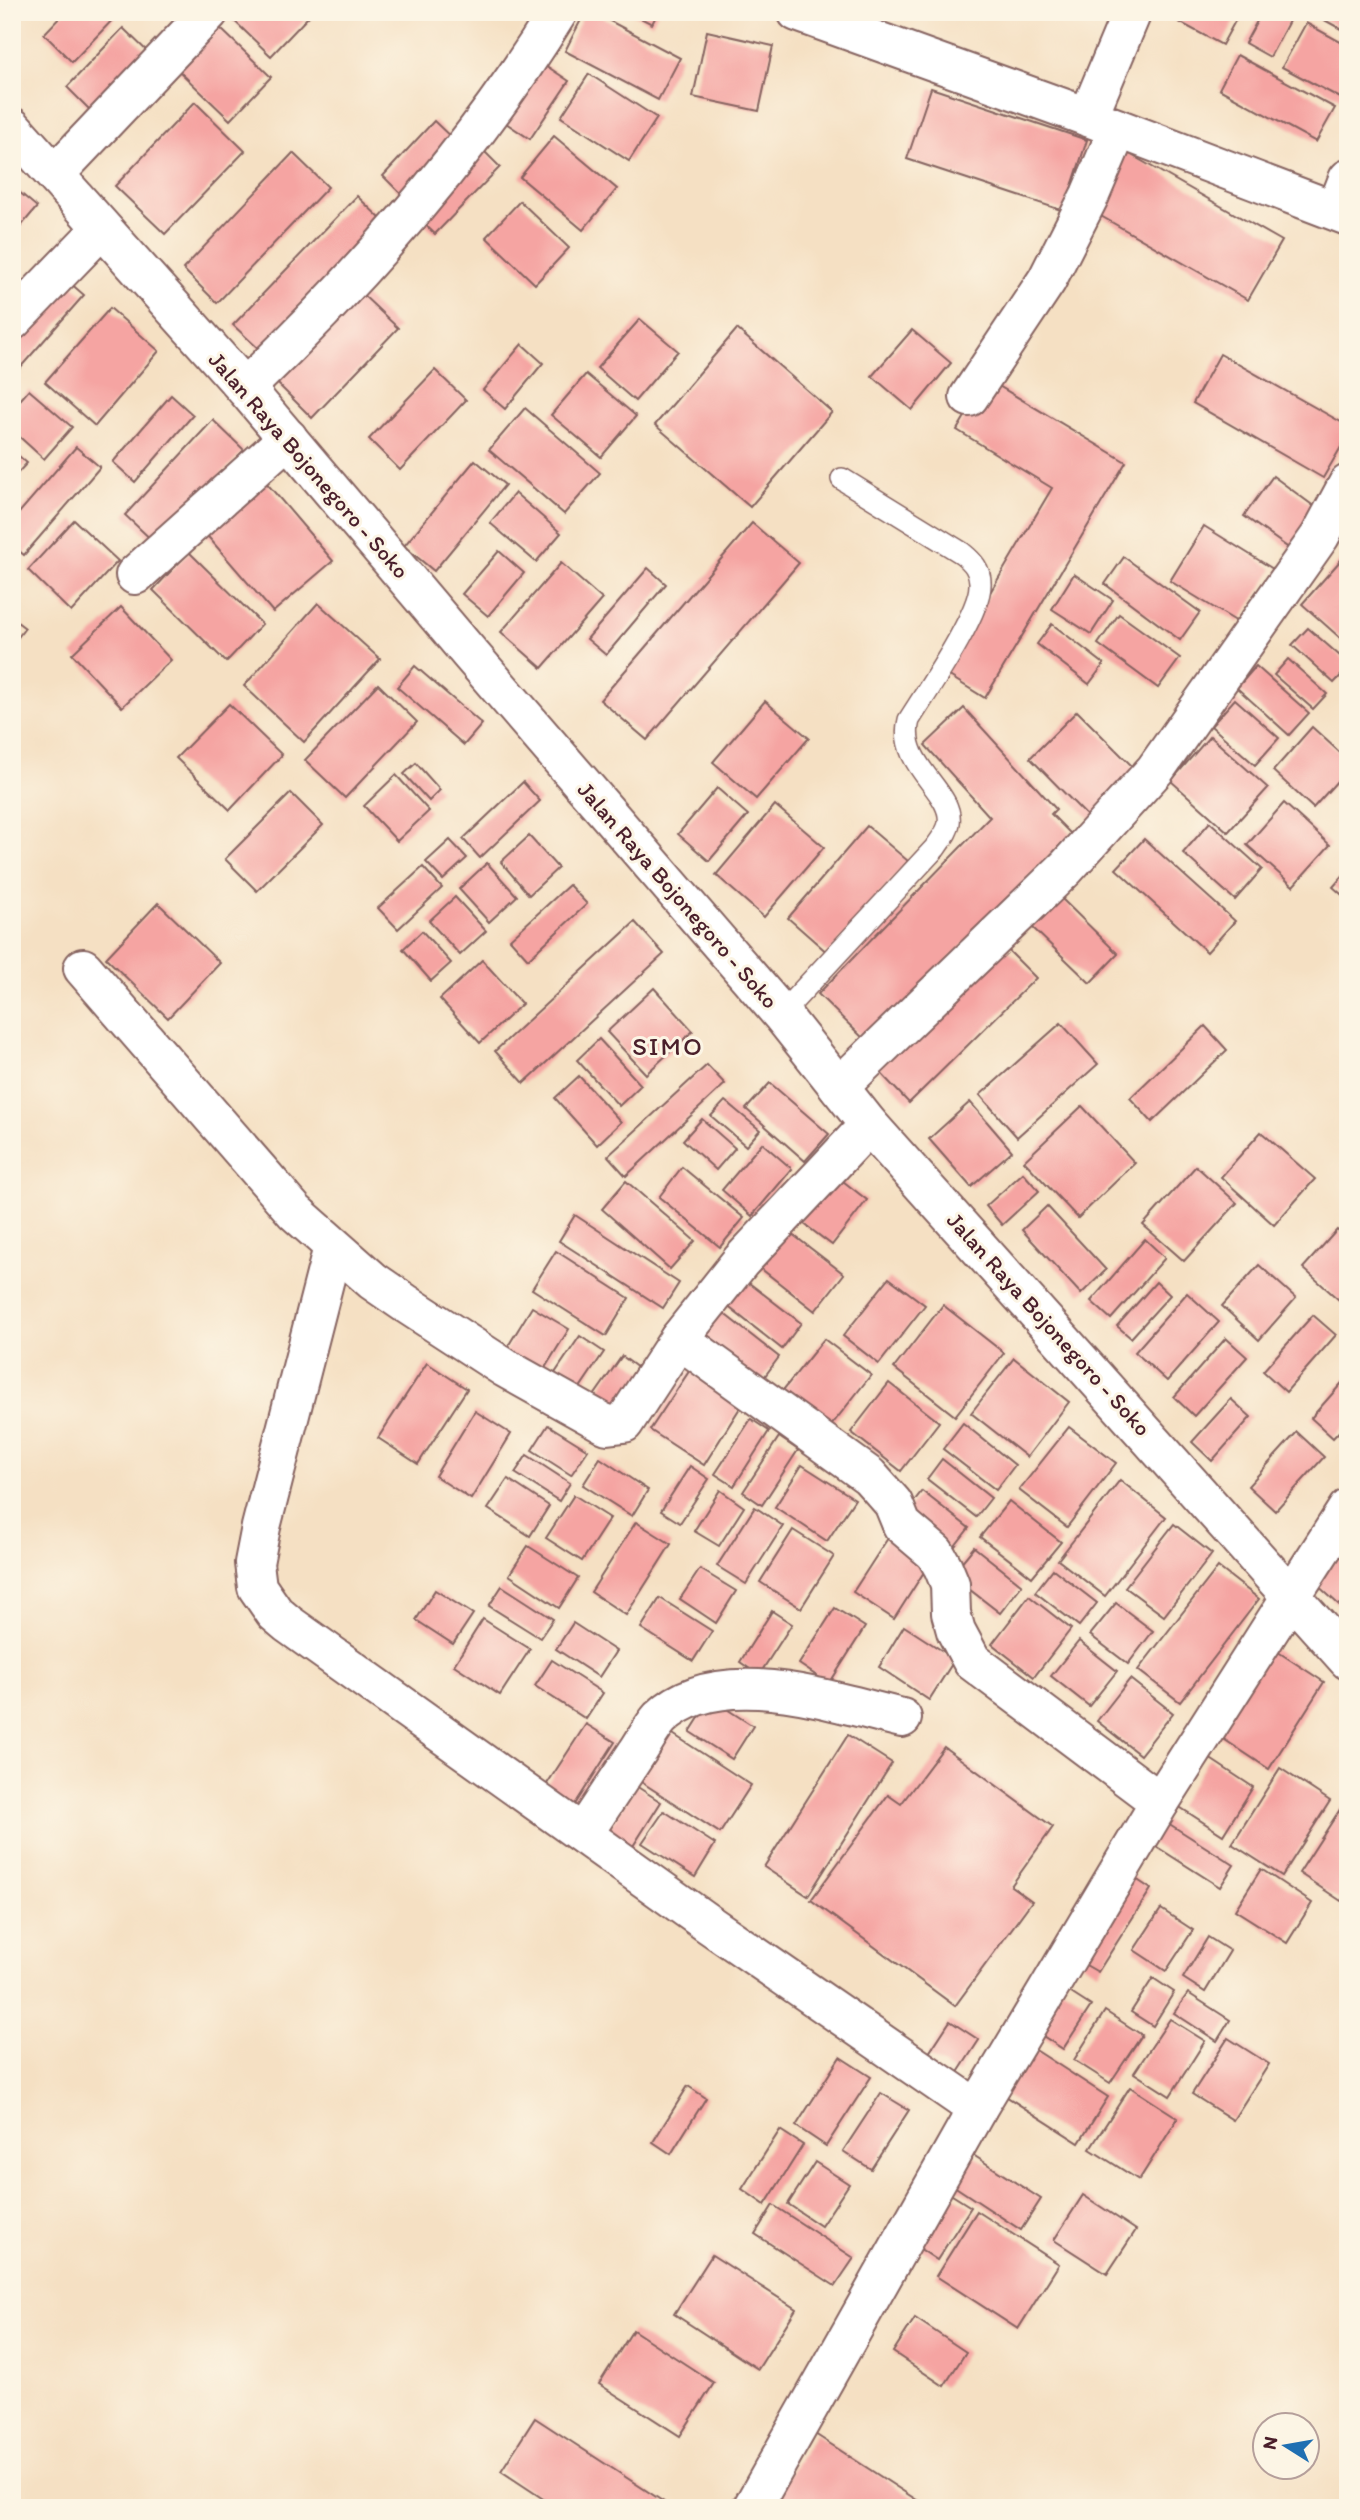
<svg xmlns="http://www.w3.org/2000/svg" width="1360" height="2520" font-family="Itim,sans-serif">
	<rect width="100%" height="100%" fill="#fcf5e5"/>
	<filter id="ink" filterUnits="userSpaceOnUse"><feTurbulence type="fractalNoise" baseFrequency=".0143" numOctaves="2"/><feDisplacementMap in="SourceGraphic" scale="14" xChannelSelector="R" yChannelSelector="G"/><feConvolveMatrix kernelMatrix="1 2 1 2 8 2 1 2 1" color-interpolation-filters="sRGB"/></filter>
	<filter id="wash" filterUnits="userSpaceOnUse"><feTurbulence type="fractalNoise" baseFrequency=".00686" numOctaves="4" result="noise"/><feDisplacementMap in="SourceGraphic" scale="28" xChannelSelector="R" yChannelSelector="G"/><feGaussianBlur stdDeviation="1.57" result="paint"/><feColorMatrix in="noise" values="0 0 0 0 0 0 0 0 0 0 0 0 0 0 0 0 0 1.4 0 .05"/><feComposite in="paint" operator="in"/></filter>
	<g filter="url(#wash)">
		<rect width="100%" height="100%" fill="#f5e0c3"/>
		<g id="blocks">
			<!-- building -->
			<g fill="#f5a4a2">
				<polygon points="65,12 120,12 72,62 44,34"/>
				<polygon points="225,12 305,12 309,16 271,56"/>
				<polygon points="585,12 593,12 680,58 658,100 565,51"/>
				<polygon points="629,12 658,12 652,24"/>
				<polygon points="1173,12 1240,12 1222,45 1170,17"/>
				<polygon points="1262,12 1272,12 1289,21 1270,57 1245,43"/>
				<polygon points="1310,12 1348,12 1348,33"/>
				<polygon points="1306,23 1348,46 1348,102 1282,67"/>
				<polygon points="219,27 271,77 230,120 178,70"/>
				<polygon points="123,28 151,55 95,115 67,87"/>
				<polygon points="707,31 773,46 759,111 693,97"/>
				<polygon points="1237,55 1335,108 1316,142 1219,89"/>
				<polygon points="539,61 569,81 530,139 500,119"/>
				<polygon points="589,74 657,118 629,161 561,117"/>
				<polygon points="931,88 1087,140 1064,211 907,159"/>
				<polygon points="195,102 245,151 165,234 115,186"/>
				<polygon points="434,121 456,142 404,197 383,176"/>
				<polygon points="554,136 617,189 583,230 520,177"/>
				<polygon points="482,149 500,167 435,234 417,217"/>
				<polygon points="1126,152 1282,241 1248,300 1092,211"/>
				<polygon points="293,153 328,187 217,303 183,269"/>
				<polygon points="12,186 37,207 21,226 12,219"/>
				<polygon points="357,196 383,221 260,350 233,325"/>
				<polygon points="520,201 569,248 535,284 486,237"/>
				<polygon points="61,275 84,295 18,370 12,365 12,332"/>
				<polygon points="361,293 398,328 312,418 276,382"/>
				<polygon points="110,308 159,351 95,426 45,382"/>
				<polygon points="640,319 678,351 635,401 597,368"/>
				<polygon points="737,329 832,412 750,507 655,425"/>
				<polygon points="912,330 951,363 912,410 872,376"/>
				<polygon points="522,344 543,363 505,409 483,390"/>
				<polygon points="1220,354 1348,426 1348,435 1323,478 1193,403"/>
				<polygon points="435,370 466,400 400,470 369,439"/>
				<polygon points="586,374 636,416 601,457 551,415"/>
				<polygon points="987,379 1126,462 985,698 943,672 1052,488 957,430"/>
				<polygon points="29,390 72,427 44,459 12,430 12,409"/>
				<polygon points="171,395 193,415 135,482 113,462"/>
				<polygon points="525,408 600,473 564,514 489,450"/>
				<polygon points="213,420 244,450 156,544 125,515"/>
				<polygon points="76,447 100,467 24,555 12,545 12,521"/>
				<polygon points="12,450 27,463 12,479"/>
				<polygon points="475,460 505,485 434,571 404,546"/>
				<polygon points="1273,476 1319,510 1290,549 1244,516"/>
				<polygon points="264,480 333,561 273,612 204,532"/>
				<polygon points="515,493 561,533 536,562 490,523"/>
				<polygon points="74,520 118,561 71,612 28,570"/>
				<polygon points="752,523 799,563 647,740 600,700"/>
				<polygon points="1204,526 1273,569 1239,623 1170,581"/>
				<polygon points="499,551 524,573 488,616 462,594"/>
				<polygon points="189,552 262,624 226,662 153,590"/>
				<polygon points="1348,552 1348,645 1302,604"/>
				<polygon points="1124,557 1200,612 1180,640 1105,584"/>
				<polygon points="561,563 602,599 542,668 501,632"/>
				<polygon points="648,568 666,584 606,655 587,639"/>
				<polygon points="1074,574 1113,600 1091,634 1052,609"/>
				<polygon points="318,603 380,659 304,742 244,686"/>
				<polygon points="121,607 171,660 122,707 72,654"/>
				<polygon points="1119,614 1180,658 1158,688 1098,644"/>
				<polygon points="12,618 25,628 12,645"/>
				<polygon points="1052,624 1104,664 1089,684 1037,644"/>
				<polygon points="1308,628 1348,663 1348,668 1334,683 1292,645"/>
				<polygon points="1288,659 1327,694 1313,709 1274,675"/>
				<polygon points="415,666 482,724 464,745 397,687"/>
				<polygon points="1256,666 1309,713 1289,735 1237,688"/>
				<polygon points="378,684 417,722 345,798 305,760"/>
				<polygon points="1235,699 1279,738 1255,765 1211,726"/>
				<polygon points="765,701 809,738 756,799 713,762"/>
				<polygon points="229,704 282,755 230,810 176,758"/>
				<polygon points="964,708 1056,809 1051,814 1071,834 868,1043 818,994 990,817 925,745"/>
				<polygon points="1077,711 1139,773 1092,821 1030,758"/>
				<polygon points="1312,727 1348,760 1348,769 1313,808 1273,771"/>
				<polygon points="1210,736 1268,788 1228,832 1171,781"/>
				<polygon points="416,763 440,790 429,801 404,774"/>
				<polygon points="396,775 429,811 397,841 364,806"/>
				<polygon points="523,782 540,801 480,858 463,839"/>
				<polygon points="717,788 748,815 709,861 678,834"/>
				<polygon points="291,793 323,825 257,891 225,859"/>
				<polygon points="1284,803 1330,845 1293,886 1247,845"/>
				<polygon points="775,805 824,847 764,917 716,875"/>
				<polygon points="1210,822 1262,869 1235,900 1183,853"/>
				<polygon points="867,826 908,861 829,954 788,918"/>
				<polygon points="529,836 558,868 529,895 501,862"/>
				<polygon points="1144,839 1235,921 1207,952 1116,869"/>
				<polygon points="450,840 467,858 443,880 426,862"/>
				<polygon points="487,863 517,896 489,922 459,889"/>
				<polygon points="423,867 442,888 398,929 378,908"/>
				<polygon points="1348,870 1348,900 1333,887"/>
				<polygon points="569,885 587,904 528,959 510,939"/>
				<polygon points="1059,896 1118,954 1090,983 1031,926"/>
				<polygon points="455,897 486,931 460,955 429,921"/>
				<polygon points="158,903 220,963 168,1018 106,958"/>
				<polygon points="635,922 664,954 524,1083 495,1051"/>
				<polygon points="422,931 451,963 431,981 403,949"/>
				<polygon points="1004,946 1036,978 909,1103 877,1069"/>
				<polygon points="482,960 522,1004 480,1043 440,999"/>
				<polygon points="654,988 693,1031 646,1074 607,1032"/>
				<polygon points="1061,1023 1098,1064 1017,1137 980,1095"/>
				<polygon points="1205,1026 1227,1050 1152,1122 1130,1098"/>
				<polygon points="599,1039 641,1085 619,1106 577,1060"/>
				<polygon points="707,1065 725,1084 626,1176 608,1156"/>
				<polygon points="579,1076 621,1122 597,1145 555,1098"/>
				<polygon points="770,1083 829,1134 805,1161 746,1109"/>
				<polygon points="725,1101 760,1130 746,1146 711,1116"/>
				<polygon points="970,1102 1012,1151 971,1187 929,1139"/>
				<polygon points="1082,1106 1135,1163 1078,1218 1024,1161"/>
				<polygon points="702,1119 735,1148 716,1170 683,1140"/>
				<polygon points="1261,1132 1315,1179 1274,1225 1221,1177"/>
				<polygon points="762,1143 792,1169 752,1216 722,1190"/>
				<polygon points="1196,1166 1237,1203 1184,1261 1143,1225"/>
				<polygon points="682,1167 744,1218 720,1247 659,1197"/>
				<polygon points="1023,1173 1039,1191 1002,1225 986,1206"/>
				<polygon points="834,1174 867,1200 832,1245 799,1220"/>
				<polygon points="626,1181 695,1241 670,1269 602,1209"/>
				<polygon points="1047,1206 1106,1270 1081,1294 1022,1230"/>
				<polygon points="575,1215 679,1283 663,1308 559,1241"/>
				<polygon points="783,1227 844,1274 815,1311 755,1264"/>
				<polygon points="1337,1230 1348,1239 1348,1308 1303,1268"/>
				<polygon points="1145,1239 1165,1258 1111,1319 1091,1301"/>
				<polygon points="556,1251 629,1298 606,1336 532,1289"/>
				<polygon points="1259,1265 1296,1298 1259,1340 1222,1306"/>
				<polygon points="740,1276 801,1323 782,1349 721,1301"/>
				<polygon points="889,1278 925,1305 879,1364 843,1336"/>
				<polygon points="1156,1282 1170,1295 1131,1338 1117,1326"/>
				<polygon points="1187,1293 1219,1322 1167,1381 1135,1352"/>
				<polygon points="713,1305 779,1357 759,1384 692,1332"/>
				<polygon points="943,1305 1004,1353 955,1416 894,1368"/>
				<polygon points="532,1307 569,1329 538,1379 502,1356"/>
				<polygon points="1313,1315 1336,1335 1286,1392 1263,1371"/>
				<polygon points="580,1336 604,1352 573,1398 549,1382"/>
				<polygon points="1226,1338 1247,1357 1194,1416 1174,1397"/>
				<polygon points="824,1339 871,1375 826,1432 779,1395"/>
				<polygon points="622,1356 646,1374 614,1420 589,1403"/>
				<polygon points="1014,1358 1069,1402 1027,1457 971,1413"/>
				<polygon points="696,1361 748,1395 704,1465 650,1430"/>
				<polygon points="427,1363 467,1389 418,1464 378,1438"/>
				<polygon points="1348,1376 1348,1422 1333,1438 1311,1418"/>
				<polygon points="889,1383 939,1422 901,1471 851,1432"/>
				<polygon points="1231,1399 1251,1417 1212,1461 1192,1442"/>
				<polygon points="475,1411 511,1434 471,1499 435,1476"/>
				<polygon points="751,1419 769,1431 734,1486 715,1474"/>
				<polygon points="963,1423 1015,1465 996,1490 943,1449"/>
				<polygon points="548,1425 588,1450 571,1475 532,1450"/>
				<polygon points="1069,1427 1116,1463 1067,1527 1019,1490"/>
				<polygon points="1297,1432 1324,1457 1275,1511 1248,1486"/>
				<polygon points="779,1437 798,1450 762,1505 743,1492"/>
				<polygon points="527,1455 570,1483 559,1501 515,1473"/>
				<polygon points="600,1458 648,1490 632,1516 583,1485"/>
				<polygon points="942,1459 991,1498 976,1517 927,1479"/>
				<polygon points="802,1465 855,1499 827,1541 775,1507"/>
				<polygon points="690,1466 709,1479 680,1523 661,1511"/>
				<polygon points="508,1479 549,1506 530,1536 488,1509"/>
				<polygon points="1120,1480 1166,1517 1105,1596 1058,1560"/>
				<polygon points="720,1490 744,1507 719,1546 694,1531"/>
				<polygon points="922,1491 969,1528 951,1551 904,1514"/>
				<polygon points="574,1495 610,1518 582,1561 546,1538"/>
				<polygon points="1009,1501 1061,1542 1032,1577 980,1537"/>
				<polygon points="755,1507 783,1526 746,1584 717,1566"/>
				<polygon points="636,1522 671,1544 626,1615 591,1592"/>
				<polygon points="1174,1524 1212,1554 1164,1616 1125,1587"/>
				<polygon points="793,1530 834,1556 801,1608 760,1582"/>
				<polygon points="888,1538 929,1564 894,1619 853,1592"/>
				<polygon points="528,1546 578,1578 559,1608 509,1575"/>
				<polygon points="974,1547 1022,1585 1000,1613 951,1575"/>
				<polygon points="1343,1553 1348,1557 1348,1613 1315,1583"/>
				<polygon points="1218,1567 1259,1599 1180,1702 1138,1670"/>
				<polygon points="700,1569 736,1591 716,1623 680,1599"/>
				<polygon points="1053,1569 1097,1603 1079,1626 1035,1592"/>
				<polygon points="502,1586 553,1619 540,1638 489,1606"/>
				<polygon points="435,1590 473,1614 453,1644 416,1620"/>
				<polygon points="1029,1596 1071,1629 1034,1677 992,1644"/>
				<polygon points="660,1598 712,1631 693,1661 641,1628"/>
				<polygon points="1116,1603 1153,1631 1128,1664 1090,1635"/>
				<polygon points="835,1608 865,1627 829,1684 799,1664"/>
				<polygon points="772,1611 792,1624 759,1675 740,1662"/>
				<polygon points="483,1619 530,1649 500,1695 454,1665"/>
				<polygon points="573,1623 616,1651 599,1677 556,1649"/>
				<polygon points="904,1626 955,1659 929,1700 879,1667"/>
				<polygon points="1079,1641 1117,1671 1089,1706 1051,1676"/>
				<polygon points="1269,1646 1324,1682 1269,1769 1213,1732"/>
				<polygon points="552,1660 603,1693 586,1719 535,1686"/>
				<polygon points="1130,1679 1173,1713 1140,1755 1097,1721"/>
				<polygon points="711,1699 753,1726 732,1759 690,1732"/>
				<polygon points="586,1724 615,1742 572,1809 543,1790"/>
				<polygon points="662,1727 751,1785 720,1833 632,1776"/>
				<polygon points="848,1735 892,1763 808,1896 764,1867"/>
				<polygon points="944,1747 1053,1827 1011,1886 1032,1901 955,2006 811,1900 888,1795 901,1804"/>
				<polygon points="1209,1758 1253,1787 1223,1835 1178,1806"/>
				<polygon points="1280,1768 1330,1801 1282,1876 1232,1844"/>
				<polygon points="636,1786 661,1802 628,1854 603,1838"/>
				<polygon points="1348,1797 1348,1891 1341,1901 1299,1873"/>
				<polygon points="664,1811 715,1844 695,1877 642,1843"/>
				<polygon points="1160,1818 1234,1865 1220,1887 1146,1840"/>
				<polygon points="1261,1869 1312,1903 1287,1943 1235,1910"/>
				<polygon points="1127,1873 1151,1889 1098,1972 1072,1957"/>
				<polygon points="1161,1909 1193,1930 1166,1971 1134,1950"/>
				<polygon points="1208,1937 1230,1951 1205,1992 1183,1978"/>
				<polygon points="1153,1978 1174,1992 1153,2026 1131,2012"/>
				<polygon points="1057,1984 1091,2006 1063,2049 1029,2027"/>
				<polygon points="1188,1993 1230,2020 1217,2041 1174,2013"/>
				<polygon points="1105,2011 1142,2035 1110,2083 1074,2060"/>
				<polygon points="1170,2019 1205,2041 1170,2096 1134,2073"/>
				<polygon points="950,2021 979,2040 957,2074 927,2056"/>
				<polygon points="1228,2038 1269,2064 1233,2120 1192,2094"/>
				<polygon points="1031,2047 1108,2097 1079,2143 1001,2093"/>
				<polygon points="840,2057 871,2077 826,2146 796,2126"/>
				<polygon points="688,2086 706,2098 671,2154 653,2142"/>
				<polygon points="1130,2087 1178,2118 1139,2180 1090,2149"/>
				<polygon points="881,2093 909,2110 871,2169 843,2151"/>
				<polygon points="780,2130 803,2145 765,2205 742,2189"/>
				<polygon points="967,2151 1041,2199 1021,2230 948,2182"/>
				<polygon points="815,2162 849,2184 821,2226 788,2204"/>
				<polygon points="941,2188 971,2207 937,2260 907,2240"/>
				<polygon points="1083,2195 1136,2230 1107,2274 1054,2240"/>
				<polygon points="773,2205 854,2258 835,2286 755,2234"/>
				<polygon points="977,2211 1059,2264 1018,2329 936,2276"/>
				<polygon points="712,2255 796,2309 758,2369 674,2314"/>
				<polygon points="915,2318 966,2352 944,2386 893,2352"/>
				<polygon points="633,2330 714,2383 680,2436 599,2384"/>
				<polygon points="535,2418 673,2508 557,2508 501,2471"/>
				<polygon points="815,2434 929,2508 768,2508"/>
			</g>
		</g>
	</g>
	<g filter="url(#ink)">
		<use href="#blocks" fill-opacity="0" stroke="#866360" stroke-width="2"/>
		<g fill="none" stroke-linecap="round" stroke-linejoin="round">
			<defs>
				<path id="lane" d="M781,1014L936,847C941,839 948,832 949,823C954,791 897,765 909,720C927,691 980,614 980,585C981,570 972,561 962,553L842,479"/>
				<g id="street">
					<polyline points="797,12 1088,117 1348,216"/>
					<polyline points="1088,117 1132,12"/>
					<polyline points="55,174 209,12"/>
					<polyline points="1336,210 1348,179"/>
					<polyline points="12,321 101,229"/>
					<path d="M245,388C363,275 472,152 558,12"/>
					<polyline points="969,397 1047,280 1090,195 1118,129"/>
					<polyline points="135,575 288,438"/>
					<polyline points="83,968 295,1212 373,1281 405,1303 505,1368 607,1425 624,1423 679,1339 741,1261 869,1125"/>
					<polyline points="839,1087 1066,868 1155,770 1320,536 1348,484"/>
					<polyline points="333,1247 261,1527 254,1563 257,1587 275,1613 288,1624 710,1925 977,2109"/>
					<polyline points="679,1339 869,1476 893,1503 902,1525 935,1553 943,1567 950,1584 951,1613 956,1631 972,1661 1160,1802"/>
					<path d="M583,1834C600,1808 618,1781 636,1754C644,1743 651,1728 660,1718C718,1661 833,1702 902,1718"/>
					<polyline points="752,2508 977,2109 1160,1802 1290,1598"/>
				</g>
				<g id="secondary">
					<polyline points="12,127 245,388 471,655 781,1014 869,1125 1348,1660"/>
					<polyline points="1290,1598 1348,1508"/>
				</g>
			</defs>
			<!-- lane casing -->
			<use href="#lane" stroke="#866360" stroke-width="24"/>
			<!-- street casing -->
			<use href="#street" stroke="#866360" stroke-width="42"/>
			<!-- secondary casing -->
			<use href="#secondary" stroke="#866360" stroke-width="42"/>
			<!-- lane -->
			<use href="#lane" stroke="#fff" stroke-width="21"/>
			<!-- street -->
			<use href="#street" stroke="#fff" stroke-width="38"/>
			<!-- secondary -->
			<use href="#secondary" stroke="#fff" stroke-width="38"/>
		</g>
	</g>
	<g text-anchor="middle" stroke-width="6" stroke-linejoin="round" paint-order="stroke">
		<!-- street labels -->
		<g font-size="23" fill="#4a1f2b" stroke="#fcf5e5">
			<text transform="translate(309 465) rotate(49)" y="8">Jalan Raya Bojonegoro - Soko</text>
			<text transform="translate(678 895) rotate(49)" y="8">Jalan Raya Bojonegoro - Soko</text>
			<text transform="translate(1049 1324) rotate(48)" y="8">Jalan Raya Bojonegoro - Soko</text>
		</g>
		<!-- quarter labels -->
		<g font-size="26" letter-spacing="2" fill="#4a1f2b" stroke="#fcf5e5">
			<text x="668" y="1055">SIMO</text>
		</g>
	</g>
	<!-- margin -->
	<rect width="1360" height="2520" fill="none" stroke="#fcf5e5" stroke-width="42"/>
	<!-- north arrow -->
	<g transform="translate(1286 2446) rotate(281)"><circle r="33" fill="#fcf5e5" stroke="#b59f9b" stroke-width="2"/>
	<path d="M0-5L12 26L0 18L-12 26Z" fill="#1f6fb2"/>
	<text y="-10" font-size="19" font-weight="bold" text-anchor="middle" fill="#4a1f2b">N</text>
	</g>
</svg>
